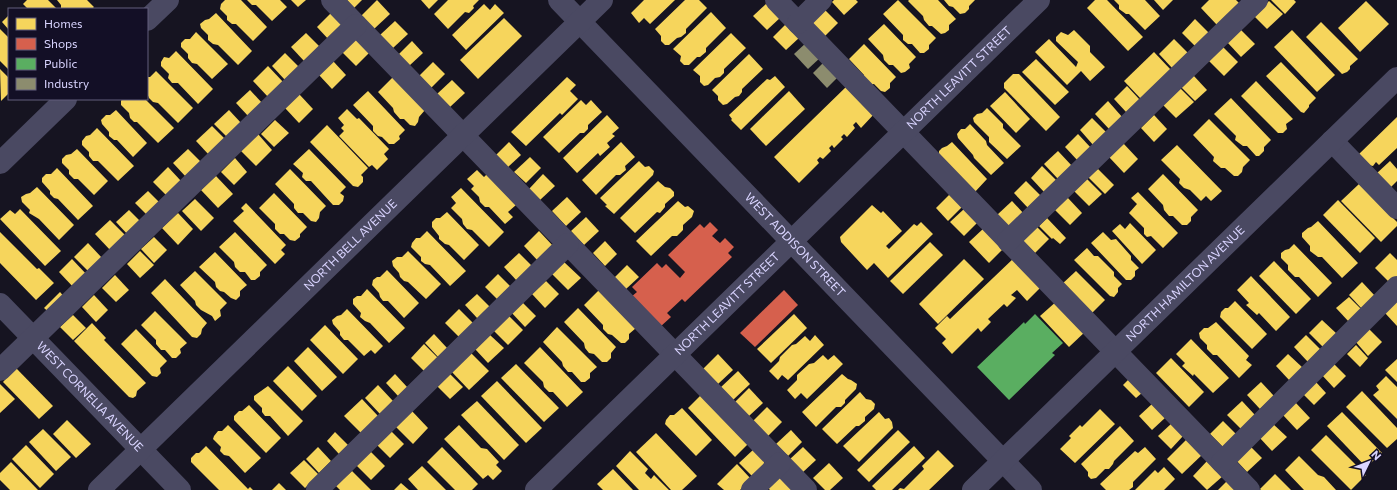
<svg xmlns="http://www.w3.org/2000/svg" width="1397" height="490" font-family="Commissioner,sans-serif">
	<rect width="100%" height="100%" fill="#161421"/>
	<!-- homes -->
	<g fill="#f6d55c">
		<polygon points="27,0 48,0 57,9 28,9 23,4"/>
		<polygon points="57,0 87,0 94,7 92,9 61,9 61,5"/>
		<polygon points="225,0 241,0 267,27 253,41 236,24 232,24 227,20 227,16 220,9 221,4"/>
		<polygon points="247,0 280,0 287,7 272,21 256,5 252,5"/>
		<polygon points="291,0 306,0 298,7"/>
		<polygon points="347,0 362,0 354,8"/>
		<polygon points="377,0 390,14 374,29 361,16"/>
		<polygon points="421,0 438,0 429,9"/>
		<polygon points="448,0 479,0 473,6 474,8 469,13 465,12 448,29 434,14"/>
		<polygon points="644,0 675,0 650,24 644,18 639,23 631,13"/>
		<polygon points="685,0 699,0 707,8 686,29 686,33 681,37 677,38 669,45 665,45 661,41 661,36 655,29"/>
		<polygon points="834,0 856,0 858,2 844,15 832,2"/>
		<polygon points="898,0 936,38 929,45 929,49 924,53 920,53 912,44 908,44 903,40 903,35 883,14"/>
		<polygon points="909,0 938,0 956,19 949,25 949,30 945,33 941,34 932,26 929,26 924,20 923,16 908,1"/>
		<polygon points="944,0 975,0 969,6 969,9 965,13 960,14 953,7 949,6"/>
		<polygon points="1095,0 1107,0 1143,37 1128,51 1087,8"/>
		<polygon points="1114,0 1145,0 1160,16 1145,30 1129,14 1126,14 1119,9 1119,5"/>
		<polygon points="1154,0 1173,0 1163,10"/>
		<polygon points="1209,0 1236,0 1240,4 1217,25 1201,8"/>
		<polygon points="1271,0 1294,0 1296,2 1285,14"/>
		<polygon points="1269,1 1283,14 1267,29 1254,16"/>
		<polygon points="1366,1 1389,24 1360,52 1338,28"/>
		<polygon points="767,3 781,17 767,30 753,16"/>
		<polygon points="484,4 490,10 495,4 504,13 466,50 452,35"/>
		<polygon points="824,9 838,23 824,37 810,23"/>
		<polygon points="711,12 726,28 706,48 706,52 700,57 697,57 689,65 684,65 680,61 681,56 673,49"/>
		<polygon points="216,13 252,51 238,65 218,45 213,44 208,40 208,35 201,28 200,24 205,20 209,19"/>
		<polygon points="331,13 345,27 330,41 317,27"/>
		<polygon points="9,15 9,30 2,22"/>
		<polygon points="504,18 522,36 478,79 460,60"/>
		<polygon points="1195,19 1209,33 1196,47 1182,33"/>
		<polygon points="395,21 408,34 393,48 380,35"/>
		<polygon points="1321,22 1358,59 1350,66 1350,69 1347,72 1342,74 1306,37"/>
		<polygon points="787,23 800,37 786,50 773,37"/>
		<polygon points="884,24 916,57 909,64 910,68 905,72 901,73 893,65 889,65 884,60 883,55 868,39"/>
		<polygon points="0,29 9,38 9,70 0,61"/>
		<polygon points="1240,29 1255,44 1241,57 1227,42"/>
		<polygon points="1074,30 1090,46 1090,52 1105,67 1090,81 1081,71 1067,85 1035,52 1049,39 1076,67 1078,62 1056,41 1056,37 1061,32 1068,35"/>
		<polygon points="1292,30 1335,75 1317,92 1274,47"/>
		<polygon points="196,32 228,64 212,79 197,64 192,63 188,58 188,54 181,47 181,43 185,39 190,39"/>
		<polygon points="306,33 321,48 305,62 291,47"/>
		<polygon points="731,33 746,48 724,69 724,73 720,77 715,78 708,85 704,86 700,82 700,76 693,70"/>
		<polygon points="356,36 371,51 356,66 341,51"/>
		<polygon points="1174,39 1189,54 1173,69 1159,54"/>
		<polygon points="412,41 423,53 409,66 398,55"/>
		<polygon points="864,44 896,77 890,83 890,88 885,92 881,91 874,84 869,85 864,79 864,75 849,59"/>
		<polygon points="1222,46 1238,62 1224,76 1208,60"/>
		<polygon points="176,51 213,89 198,104 178,83 172,83 168,78 169,74 161,66 161,62 164,57 169,58"/>
		<polygon points="1154,52 1171,70 1141,99 1124,81"/>
		<polygon points="285,53 300,68 286,81 272,66"/>
		<polygon points="749,54 763,69 742,89 742,92 739,96 735,97 727,104 723,105 718,100 718,96 712,90"/>
		<polygon points="1036,59 1069,92 1055,105 1022,72"/>
		<polygon points="333,61 346,75 332,89 319,75"/>
		<polygon points="433,62 445,74 431,88 419,76"/>
		<polygon points="1281,62 1316,98 1309,105 1309,107 1304,113 1301,112 1266,76"/>
		<polygon points="268,66 284,83 269,98 253,81"/>
		<polygon points="0,69 9,78 9,88 8,89 9,93 1,101"/>
		<polygon points="156,71 193,108 178,123 158,103 153,102 149,98 147,93 147,77 150,77"/>
		<polygon points="1013,74 1019,74 1060,117 1046,131 1004,88 1004,83"/>
		<polygon points="1193,75 1207,90 1195,101 1181,87"/>
		<polygon points="775,76 785,87 741,130 731,120 732,119 729,115 767,79 770,80"/>
		<polygon points="393,77 425,110 419,117 418,122 415,126 410,125 404,119 400,119 394,112 393,108 378,92"/>
		<polygon points="567,77 576,85 570,91 578,99 562,115 560,113 526,146 511,132"/>
		<polygon points="452,80 465,93 450,107 437,94"/>
		<polygon points="1256,81 1293,119 1286,124 1287,129 1283,133 1278,133 1241,96"/>
		<polygon points="848,85 875,113 861,128 856,122 853,125 855,128 847,137 844,134 841,137 843,139 834,148 832,145 829,148 831,151 823,159 820,157 817,160 819,163 799,183 774,157"/>
		<polygon points="1127,86 1140,100 1127,113 1114,99"/>
		<polygon points="1180,88 1194,102 1176,118 1163,105"/>
		<polygon points="250,90 263,104 249,117 236,103"/>
		<polygon points="368,91 405,130 399,136 400,139 394,144 389,144 382,137 378,136 373,131 373,126 353,105"/>
		<polygon points="789,91 805,109 766,146 750,129"/>
		<polygon points="1005,92 1030,119 1016,133 990,106"/>
		<polygon points="299,94 313,109 299,123 285,108"/>
		<polygon points="1231,98 1271,140 1264,147 1264,151 1259,156 1256,156 1247,146 1243,146 1235,140 1236,136 1214,114"/>
		<polygon points="122,99 145,99 174,128 158,143 137,122 134,122 130,118 129,113 121,105 121,101"/>
		<polygon points="581,100 586,105 591,100 602,112 588,125 588,129 584,133 580,133 559,153 543,137"/>
		<polygon points="1108,101 1123,118 1110,130 1095,114"/>
		<polygon points="987,108 1003,124 1003,128 1021,146 1007,159 989,142 989,137 974,122 973,118 977,114 982,113"/>
		<polygon points="347,109 357,119 359,118 389,149 384,154 388,159 377,170 372,165 369,167 339,136 344,131 341,128 344,125 338,118"/>
		<polygon points="116,110 147,143 133,157 117,140 114,140 109,136 109,132 102,124 101,120 106,115 110,115"/>
		<polygon points="229,110 242,124 228,138 214,124"/>
		<polygon points="607,115 619,128 612,134 615,136 607,143 610,147 600,156 598,153 577,173 563,158"/>
		<polygon points="1154,115 1167,129 1154,142 1141,128"/>
		<polygon points="1397,117 1397,148 1379,165 1376,162 1373,166 1368,165 1358,155"/>
		<polygon points="1092,118 1107,133 1094,146 1080,130"/>
		<polygon points="1209,119 1250,160 1243,167 1242,172 1238,176 1234,176 1225,168 1221,168 1213,161 1214,157 1193,135"/>
		<polygon points="275,120 289,133 274,147 261,134"/>
		<polygon points="970,124 986,141 987,145 1004,163 991,175 974,158 973,155 958,138 957,134 961,129 965,129"/>
		<polygon points="327,125 368,168 361,175 363,177 363,182 358,187 353,186 310,142"/>
		<polygon points="212,126 226,140 210,156 196,141"/>
		<polygon points="97,128 134,166 118,181 98,161 93,161 89,156 89,152 82,145 82,141 86,136 90,135"/>
		<polygon points="258,134 272,150 256,166 241,151"/>
		<polygon points="1078,134 1092,149 1079,162 1065,147"/>
		<polygon points="509,142 521,155 507,168 495,156"/>
		<polygon points="621,142 635,157 625,166 626,170 620,175 616,175 596,195 582,180"/>
		<polygon points="952,142 987,179 974,193 939,157 939,151 942,148 947,146"/>
		<polygon points="1123,143 1138,159 1124,173 1109,157"/>
		<polygon points="1177,145 1222,191 1211,201 1206,196 1201,201 1190,190 1184,188 1179,183 1180,179 1161,160"/>
		<polygon points="77,149 108,181 94,195 78,179 74,179 69,174 69,170 62,163 62,159 66,155 71,154"/>
		<polygon points="188,149 202,163 187,178 173,163"/>
		<polygon points="309,149 346,187 340,193 344,196 343,201 339,205 333,205 311,181 306,181 302,177 303,173 293,164"/>
		<polygon points="1058,151 1073,167 1059,180 1044,164"/>
		<polygon points="530,157 541,168 526,183 514,172"/>
		<polygon points="235,158 247,172 234,185 221,172"/>
		<polygon points="639,161 645,167 649,166 654,171 653,175 614,214 605,206 607,205 600,198"/>
		<polygon points="1390,161 1397,169 1397,181 1390,188 1376,174"/>
		<polygon points="1042,166 1057,181 1045,193 1031,178"/>
		<polygon points="168,167 181,181 167,196 153,182"/>
		<polygon points="57,168 93,206 78,220 58,199 54,198 50,194 50,191 42,182 42,178 46,174 51,174"/>
		<polygon points="290,169 326,206 320,212 319,218 316,222 311,221 303,213 298,213 294,208 294,204 275,184"/>
		<polygon points="1098,169 1114,185 1105,194 1088,177"/>
		<polygon points="477,170 484,177 487,174 516,205 508,212 513,217 505,224 489,207 485,207 480,202 479,197 471,189 474,186 467,179"/>
		<polygon points="543,174 555,186 540,200 529,189"/>
		<polygon points="1163,174 1198,210 1191,217 1191,221 1187,225 1182,225 1173,216 1169,216 1164,210 1163,205 1148,189"/>
		<polygon points="216,176 233,194 218,208 201,190"/>
		<polygon points="1087,179 1102,194 1089,206 1074,191"/>
		<polygon points="658,181 665,187 670,188 674,192 674,196 665,204 665,207 660,213 657,212 635,233 620,218"/>
		<polygon points="1026,181 1042,197 1029,209 1014,193"/>
		<polygon points="1359,184 1397,222 1397,226 1381,242 1341,201"/>
		<polygon points="37,187 74,225 59,240 39,219 29,213 30,210 22,202 21,197 26,194 30,193"/>
		<polygon points="461,188 504,232 489,247 472,230 467,229 463,224 462,219 451,208 456,203 451,197"/>
		<polygon points="148,191 161,204 149,217 135,203"/>
		<polygon points="1138,192 1178,233 1163,248 1151,236 1147,237 1144,234 1144,228 1129,213 1137,204 1131,198"/>
		<polygon points="274,193 307,227 300,234 300,237 295,241 290,240 284,234 280,234 275,229 275,224 259,208"/>
		<polygon points="950,194 962,207 948,221 936,208"/>
		<polygon points="567,197 581,212 566,226 552,211"/>
		<polygon points="1067,197 1082,213 1070,225 1055,210"/>
		<polygon points="195,199 214,218 201,231 182,211"/>
		<polygon points="1338,200 1375,238 1360,253 1323,215"/>
		<polygon points="678,201 685,207 688,206 694,211 692,217 683,225 683,230 677,236 672,236 651,256 636,241"/>
		<polygon points="1012,201 1025,215 1011,229 997,215"/>
		<polygon points="246,203 286,245 281,250 285,254 275,264 233,221 244,211 241,208"/>
		<polygon points="872,205 881,213 883,211 902,231 886,246 889,249 914,224 917,226 921,222 933,234 888,278 874,263 867,270 841,242 840,237"/>
		<polygon points="20,209 61,251 45,266 0,219 10,210 15,214"/>
		<polygon points="964,209 978,222 964,236 950,222"/>
		<polygon points="129,210 142,223 129,236 116,222"/>
		<polygon points="447,212 479,245 464,260 449,245 445,244 439,239 439,236 432,227 432,222 436,218 440,218"/>
		<polygon points="178,213 193,229 178,245 162,228"/>
		<polygon points="586,217 599,231 584,245 571,231"/>
		<polygon points="1047,218 1066,238 1060,244 1053,238 1052,239 1039,226"/>
		<polygon points="110,220 126,236 111,251 95,234"/>
		<polygon points="1318,221 1358,263 1342,278 1322,257 1318,257 1310,251 1310,246 1302,237 1302,233 1308,228 1311,227"/>
		<polygon points="1130,223 1156,250 1142,264 1112,231 1120,224 1125,229"/>
		<polygon points="1036,226 1049,239 1035,253 1022,240"/>
		<polygon points="984,228 1004,248 989,263 969,242"/>
		<polygon points="427,231 466,271 450,286 430,265 425,264 421,261 421,257 411,247 412,243 416,238 420,238"/>
		<polygon points="539,231 554,247 539,262 524,246"/>
		<polygon points="0,232 37,269 39,268 54,283 36,300 0,263"/>
		<polygon points="235,232 267,265 260,272 260,276 255,280 251,280 245,272 240,272 235,267 234,262 219,247"/>
		<polygon points="1103,232 1111,240 1116,239 1131,256 1131,260 1139,268 1135,271 1135,276 1131,280 1126,280 1091,243"/>
		<polygon points="154,237 167,250 154,263 141,249"/>
		<polygon points="605,241 617,254 605,266 593,253"/>
		<polygon points="930,242 943,255 903,294 890,281"/>
		<polygon points="88,243 103,259 89,272 74,257"/>
		<polygon points="1294,244 1332,283 1318,297 1299,277 1295,277 1288,270 1288,265 1281,258 1281,253 1285,250 1289,249"/>
		<polygon points="1087,248 1094,256 1098,256 1114,272 1114,276 1122,284 1118,288 1118,292 1114,297 1110,296 1074,260"/>
		<polygon points="140,251 154,265 140,278 127,264"/>
		<polygon points="408,251 441,284 426,299 408,282 404,281 400,277 399,273 393,266 392,261 397,257 402,257"/>
		<polygon points="215,252 247,285 240,291 240,296 236,300 231,298 224,292 220,291 216,287 215,282 199,267"/>
		<polygon points="519,253 533,267 518,282 504,267"/>
		<polygon points="1390,253 1397,260 1397,278 1391,284 1375,268"/>
		<polygon points="1015,257 1042,286 1027,301 1017,290 1011,295 1016,298 1007,307 1004,304 988,319 991,322 981,332 978,328 952,354 942,343 946,339 935,328 947,316 950,319"/>
		<polygon points="72,259 88,276 75,289 59,272"/>
		<polygon points="964,259 984,279 938,324 919,304"/>
		<polygon points="1274,261 1311,299 1296,314 1259,276"/>
		<polygon points="564,262 581,278 568,290 552,274"/>
		<polygon points="627,265 639,277 626,289 614,278"/>
		<polygon points="387,270 419,303 404,318 388,301 383,301 380,297 379,293 372,285 373,280 377,277 380,277"/>
		<polygon points="195,271 227,303 220,310 221,316 215,321 212,316 201,310 196,305 195,301 180,285"/>
		<polygon points="1076,271 1105,300 1090,315 1061,285"/>
		<polygon points="498,274 512,288 499,301 485,287"/>
		<polygon points="115,275 129,290 116,302 102,288"/>
		<polygon points="1251,276 1290,317 1276,331 1259,313 1257,315 1246,305 1249,303 1237,290"/>
		<polygon points="165,279 207,323 202,329 201,334 197,338 192,337 151,293"/>
		<polygon points="546,281 559,294 545,308 532,294"/>
		<polygon points="1362,282 1376,297 1363,310 1349,295"/>
		<polygon points="367,289 405,328 389,343 370,323 365,321 360,317 361,313 353,304 353,299 357,296 361,296"/>
		<polygon points="599,290 636,328 629,334 629,339 625,343 621,343 612,335 608,334 603,329 603,325 584,305"/>
		<polygon points="60,292 66,299 51,314 44,308"/>
		<polygon points="477,294 490,307 478,319 465,305"/>
		<polygon points="94,295 108,310 96,322 82,307"/>
		<polygon points="1349,297 1363,311 1350,323 1336,308"/>
		<polygon points="520,300 536,316 525,327 510,311"/>
		<polygon points="1058,300 1087,330 1069,347 1040,316"/>
		<polygon points="1235,301 1267,334 1252,349 1220,317 1221,312 1225,308 1228,308"/>
		<polygon points="1397,301 1397,326 1385,313"/>
		<polygon points="578,308 616,347 611,353 611,358 607,362 602,362 594,354 589,353 585,348 584,343 564,322"/>
		<polygon points="347,309 383,346 375,354 371,350 364,356 348,340 344,340 340,335 340,332 333,324 332,320 337,316 341,315"/>
		<polygon points="459,309 474,324 460,338 445,323"/>
		<polygon points="155,311 187,343 180,349 181,353 176,358 172,358 165,350 161,350 156,344 156,340 141,325"/>
		<polygon points="507,314 523,330 508,345 492,329"/>
		<polygon points="794,314 807,328 771,363 757,349"/>
		<polygon points="73,315 86,328 73,340 60,327"/>
		<polygon points="1322,320 1337,334 1323,347 1309,333"/>
		<polygon points="1216,322 1249,356 1246,360 1252,365 1239,378 1217,355 1213,355 1207,349 1207,345 1200,338 1199,333 1204,328 1208,328"/>
		<polygon points="92,323 106,338 104,340 146,383 137,391 136,396 133,398 129,397 74,341"/>
		<polygon points="325,325 358,359 343,374 310,340"/>
		<polygon points="557,327 597,367 590,373 590,378 585,382 581,382 572,372 568,372 563,366 562,362 543,342"/>
		<polygon points="1368,328 1382,342 1368,356 1355,341"/>
		<polygon points="136,329 167,361 160,368 161,373 157,377 152,376 121,344"/>
		<polygon points="434,334 448,349 439,358 425,343"/>
		<polygon points="490,335 504,348 488,363 475,349"/>
		<polygon points="815,335 824,345 788,380 782,375 778,380 769,371 779,361 780,357 792,345 796,344 805,336 810,341"/>
		<polygon points="1306,335 1320,349 1308,362 1294,347"/>
		<polygon points="1191,339 1229,378 1213,393 1194,374 1193,376 1182,366 1185,363 1176,354"/>
		<polygon points="424,344 439,359 425,372 411,358"/>
		<polygon points="1356,345 1368,358 1360,367 1347,354"/>
		<polygon points="308,347 337,377 322,391 294,361"/>
		<polygon points="540,347 583,392 567,407 553,392 549,392 544,387 543,382 524,363"/>
		<polygon points="469,351 489,371 469,390 450,370"/>
		<polygon points="718,354 733,370 718,384 703,369"/>
		<polygon points="1288,354 1303,368 1290,381 1276,366"/>
		<polygon points="823,355 828,360 834,355 843,364 807,399 801,393 795,399 787,390 797,380 797,375 809,364 814,363"/>
		<polygon points="1171,358 1204,392 1189,407 1156,373"/>
		<polygon points="1397,359 1397,382 1385,370"/>
		<polygon points="1333,363 1346,376 1334,388 1321,374"/>
		<polygon points="516,364 559,408 544,422 501,378"/>
		<polygon points="288,366 317,396 302,411 273,381"/>
		<polygon points="16,368 53,406 39,419 3,382"/>
		<polygon points="738,371 750,384 733,400 720,388"/>
		<polygon points="395,374 408,388 399,397 386,383"/>
		<polygon points="450,374 463,387 450,399 437,386"/>
		<polygon points="842,374 848,379 851,380 857,384 856,389 845,400 845,403 841,407 836,407 816,427 802,412"/>
		<polygon points="1386,376 1397,387 1397,419 1373,395 1379,390 1376,386"/>
		<polygon points="1130,378 1143,392 1136,398 1123,385"/>
		<polygon points="497,381 542,428 526,443 481,396"/>
		<polygon points="1315,381 1326,393 1314,405 1302,393"/>
		<polygon points="1261,382 1274,396 1260,409 1247,395"/>
		<polygon points="0,384 15,399 0,413"/>
		<polygon points="378,385 393,401 380,414 365,398"/>
		<polygon points="268,386 303,421 288,436 270,416 265,416 262,412 262,408 254,400 254,396"/>
		<polygon points="749,388 763,403 749,416 735,402"/>
		<polygon points="1362,391 1397,428 1397,439 1387,448 1346,407"/>
		<polygon points="860,392 866,399 871,400 875,404 874,409 865,417 865,421 859,426 856,426 837,444 822,429"/>
		<polygon points="701,395 748,444 735,457 688,408"/>
		<polygon points="362,399 378,416 361,433 344,416"/>
		<polygon points="477,401 519,445 504,460 461,415"/>
		<polygon points="1242,401 1255,415 1241,429 1227,415"/>
		<polygon points="1295,402 1310,418 1297,430 1282,414"/>
		<polygon points="1153,403 1166,417 1152,430 1139,416"/>
		<polygon points="249,405 281,438 266,453 234,420 234,416 239,411 242,411"/>
		<polygon points="767,407 782,422 768,436 753,421"/>
		<polygon points="682,408 712,440 696,456 665,424 666,420 670,415 674,415"/>
		<polygon points="1100,409 1115,424 1075,463 1060,449 1071,438 1069,436 1080,425 1082,427"/>
		<polygon points="411,410 428,428 413,444 395,426"/>
		<polygon points="879,412 885,419 889,418 892,422 893,428 859,462 843,446"/>
		<polygon points="1342,412 1382,453 1366,467 1327,426"/>
		<polygon points="67,420 91,444 76,458 53,434"/>
		<polygon points="1223,421 1236,434 1223,447 1210,434"/>
		<polygon points="1172,423 1184,435 1171,449 1158,436"/>
		<polygon points="1272,423 1287,437 1272,451 1258,436"/>
		<polygon points="228,425 261,458 245,473 229,456 224,455 220,451 221,447 213,439 214,436 218,431 222,431"/>
		<polygon points="459,425 481,448 487,449 499,462 496,465 502,471 493,480 488,475 483,479 444,439"/>
		<polygon points="1120,426 1134,441 1114,461 1113,464 1109,469 1105,469 1096,478 1091,479 1088,476 1088,472 1081,464"/>
		<polygon points="43,429 71,457 56,471 29,442"/>
		<polygon points="390,430 404,444 390,458 376,444"/>
		<polygon points="791,430 802,442 788,456 776,444"/>
		<polygon points="898,430 910,442 869,482 857,470"/>
		<polygon points="335,432 348,445 339,454 327,441"/>
		<polygon points="656,433 697,476 682,490 671,490 636,452"/>
		<polygon points="1326,435 1366,475 1351,490 1311,450"/>
		<polygon points="1189,437 1204,453 1182,474 1167,459"/>
		<polygon points="1248,444 1262,458 1247,472 1234,458"/>
		<polygon points="26,445 54,474 40,488 12,459"/>
		<polygon points="206,446 248,489 250,487 253,490 219,490 191,462 191,458 196,453 199,453"/>
		<polygon points="914,446 925,458 892,490 876,490 872,486"/>
		<polygon points="318,447 331,461 319,473 306,459"/>
		<polygon points="442,447 478,484 472,490 455,490 427,462"/>
		<polygon points="803,447 816,460 802,473 789,460"/>
		<polygon points="1145,447 1156,459 1133,482 1133,487 1129,490 1106,490 1100,484 1135,451 1138,453"/>
		<polygon points="754,449 764,460 764,465 753,477 739,463"/>
		<polygon points="938,450 954,466 929,490 898,490 900,488 904,489 924,469 922,466"/>
		<polygon points="370,451 385,466 371,480 356,465"/>
		<polygon points="630,451 648,469 645,473 651,479 654,475 669,490 639,490 616,466"/>
		<polygon points="1299,456 1318,475 1324,477 1336,490 1304,490 1285,470"/>
		<polygon points="304,460 319,475 305,488 290,473"/>
		<polygon points="1208,460 1223,476 1207,490 1193,476"/>
		<polygon points="11,462 38,490 10,490 0,480 0,473"/>
		<polygon points="829,463 843,478 830,490 825,490 813,478"/>
		<polygon points="737,464 751,479 740,490 724,490 717,484"/>
		<polygon points="422,466 446,490 418,490 408,479"/>
		<polygon points="1164,467 1175,479 1164,490 1135,490 1155,470 1158,473"/>
		<polygon points="613,469 633,490 603,490 597,484"/>
		<polygon points="352,471 371,490 340,490 336,486"/>
		<polygon points="1275,474 1291,490 1261,490 1260,489"/>
		<polygon points="782,475 796,490 770,490 768,488"/>
		<polygon points="1227,481 1236,490 1218,490"/>
		<polygon points="279,483 286,490 272,490"/>
		<polygon points="401,483 409,490 394,490"/>
	</g>
	<!-- shops -->
	<g fill="#d6604d">
		<polygon points="710,222 718,230 712,236 720,243 725,238 734,247 728,253 732,257 685,302 682,299 667,313 671,317 660,327 631,297 637,292 632,287 657,263 662,268 666,264 680,278 685,272 668,255 700,224 704,228"/>
		<polygon points="784,290 798,305 755,347 740,333"/>
	</g>
	<!-- public -->
	<polygon fill="#5aae61" points="1035,314 1063,343 1052,353 1055,355 1009,400 977,367 1024,322 1025,324"/>
	<!-- industry -->
	<g fill="#8c8c6e">
		<polygon points="807,42 821,57 808,69 794,54"/>
		<polygon points="826,60 840,75 827,88 813,73"/>
	</g>
	<g fill="none" stroke-linecap="round" stroke-linejoin="round">
		<!-- minor -->
		<g stroke="#4a4962" stroke-width="22">
			<polyline points="332,0 806,490"/>
			<path id="s1" d="M559,0L1031,490"/>
			<polyline points="776,0 1249,490"/>
			<polyline points="147,20 168,0"/>
			<polyline points="798,23 821,0"/>
			<polyline points="1332,141 1397,208"/>
			<polyline points="0,163 66,99"/>
			<polyline points="1008,241 1257,0"/>
			<path id="s2" d="M0,304L180,490"/>
			<polyline points="0,370 356,25"/>
			<polyline points="1222,462 1397,287"/>
			<path id="s3" d="M99,490L602,0"/>
			<polyline points="317,490 568,244"/>
			<path id="s4" d="M536,490L1039,0"/>
			<polyline points="752,490 780,463"/>
			<path id="s5" d="M973,490L1397,78"/>
		</g>
	</g>
	<g text-anchor="middle" stroke-width="4" stroke-linejoin="round" paint-order="stroke">
		<!-- street labels -->
		<g font-size="12" fill="#d9d4ff" stroke="#130f26">
			<text dy="4" stroke="none"><textPath href="#s4" startOffset="591">NORTH LEAVITT STREET</textPath></text>
			<text dy="4" stroke="none"><textPath href="#s3" startOffset="351">NORTH BELL AVENUE</textPath></text>
			<text dy="4" stroke="none"><textPath href="#s1" startOffset="340">WEST ADDISON STREET</textPath></text>
			<text dy="4" stroke="none"><textPath href="#s5" startOffset="296">NORTH HAMILTON AVENUE</textPath></text>
			<text dy="4" stroke="none"><textPath href="#s4" startOffset="267">NORTH LEAVITT STREET</textPath></text>
			<text dy="4" stroke="none"><textPath href="#s2" startOffset="129">WEST CORNELIA AVENUE</textPath></text>
		</g>
	</g>
	<!-- legend -->
	<rect x="8" y="8" width="140" height="92" fill="#130f26" stroke="#625e7d"/>
	<rect x="16" y="18" width="20" height="12" fill="#f6d55c" stroke="#625e7d"/>
	<text x="44" y="28" font-size="12" fill="#d9d4ff">Homes</text>
	<rect x="16" y="38" width="20" height="12" fill="#d6604d" stroke="#625e7d"/>
	<text x="44" y="48" font-size="12" fill="#d9d4ff">Shops</text>
	<rect x="16" y="58" width="20" height="12" fill="#5aae61" stroke="#625e7d"/>
	<text x="44" y="68" font-size="12" fill="#d9d4ff">Public</text>
	<rect x="16" y="78" width="20" height="12" fill="#8c8c6e" stroke="#625e7d"/>
	<text x="44" y="88" font-size="12" fill="#d9d4ff">Industry</text>
	<!-- north arrow -->
	<g transform="translate(1369 462) rotate(47)" stroke="#130f26" stroke-width="3" paint-order="stroke">
	<path d="M0-3L7 15L0 10L-7 15Z" fill="#d9d4ff"/>
	<text y="-6" font-size="11" font-weight="bold" text-anchor="middle" fill="#d9d4ff">N</text>
	</g>
</svg>
